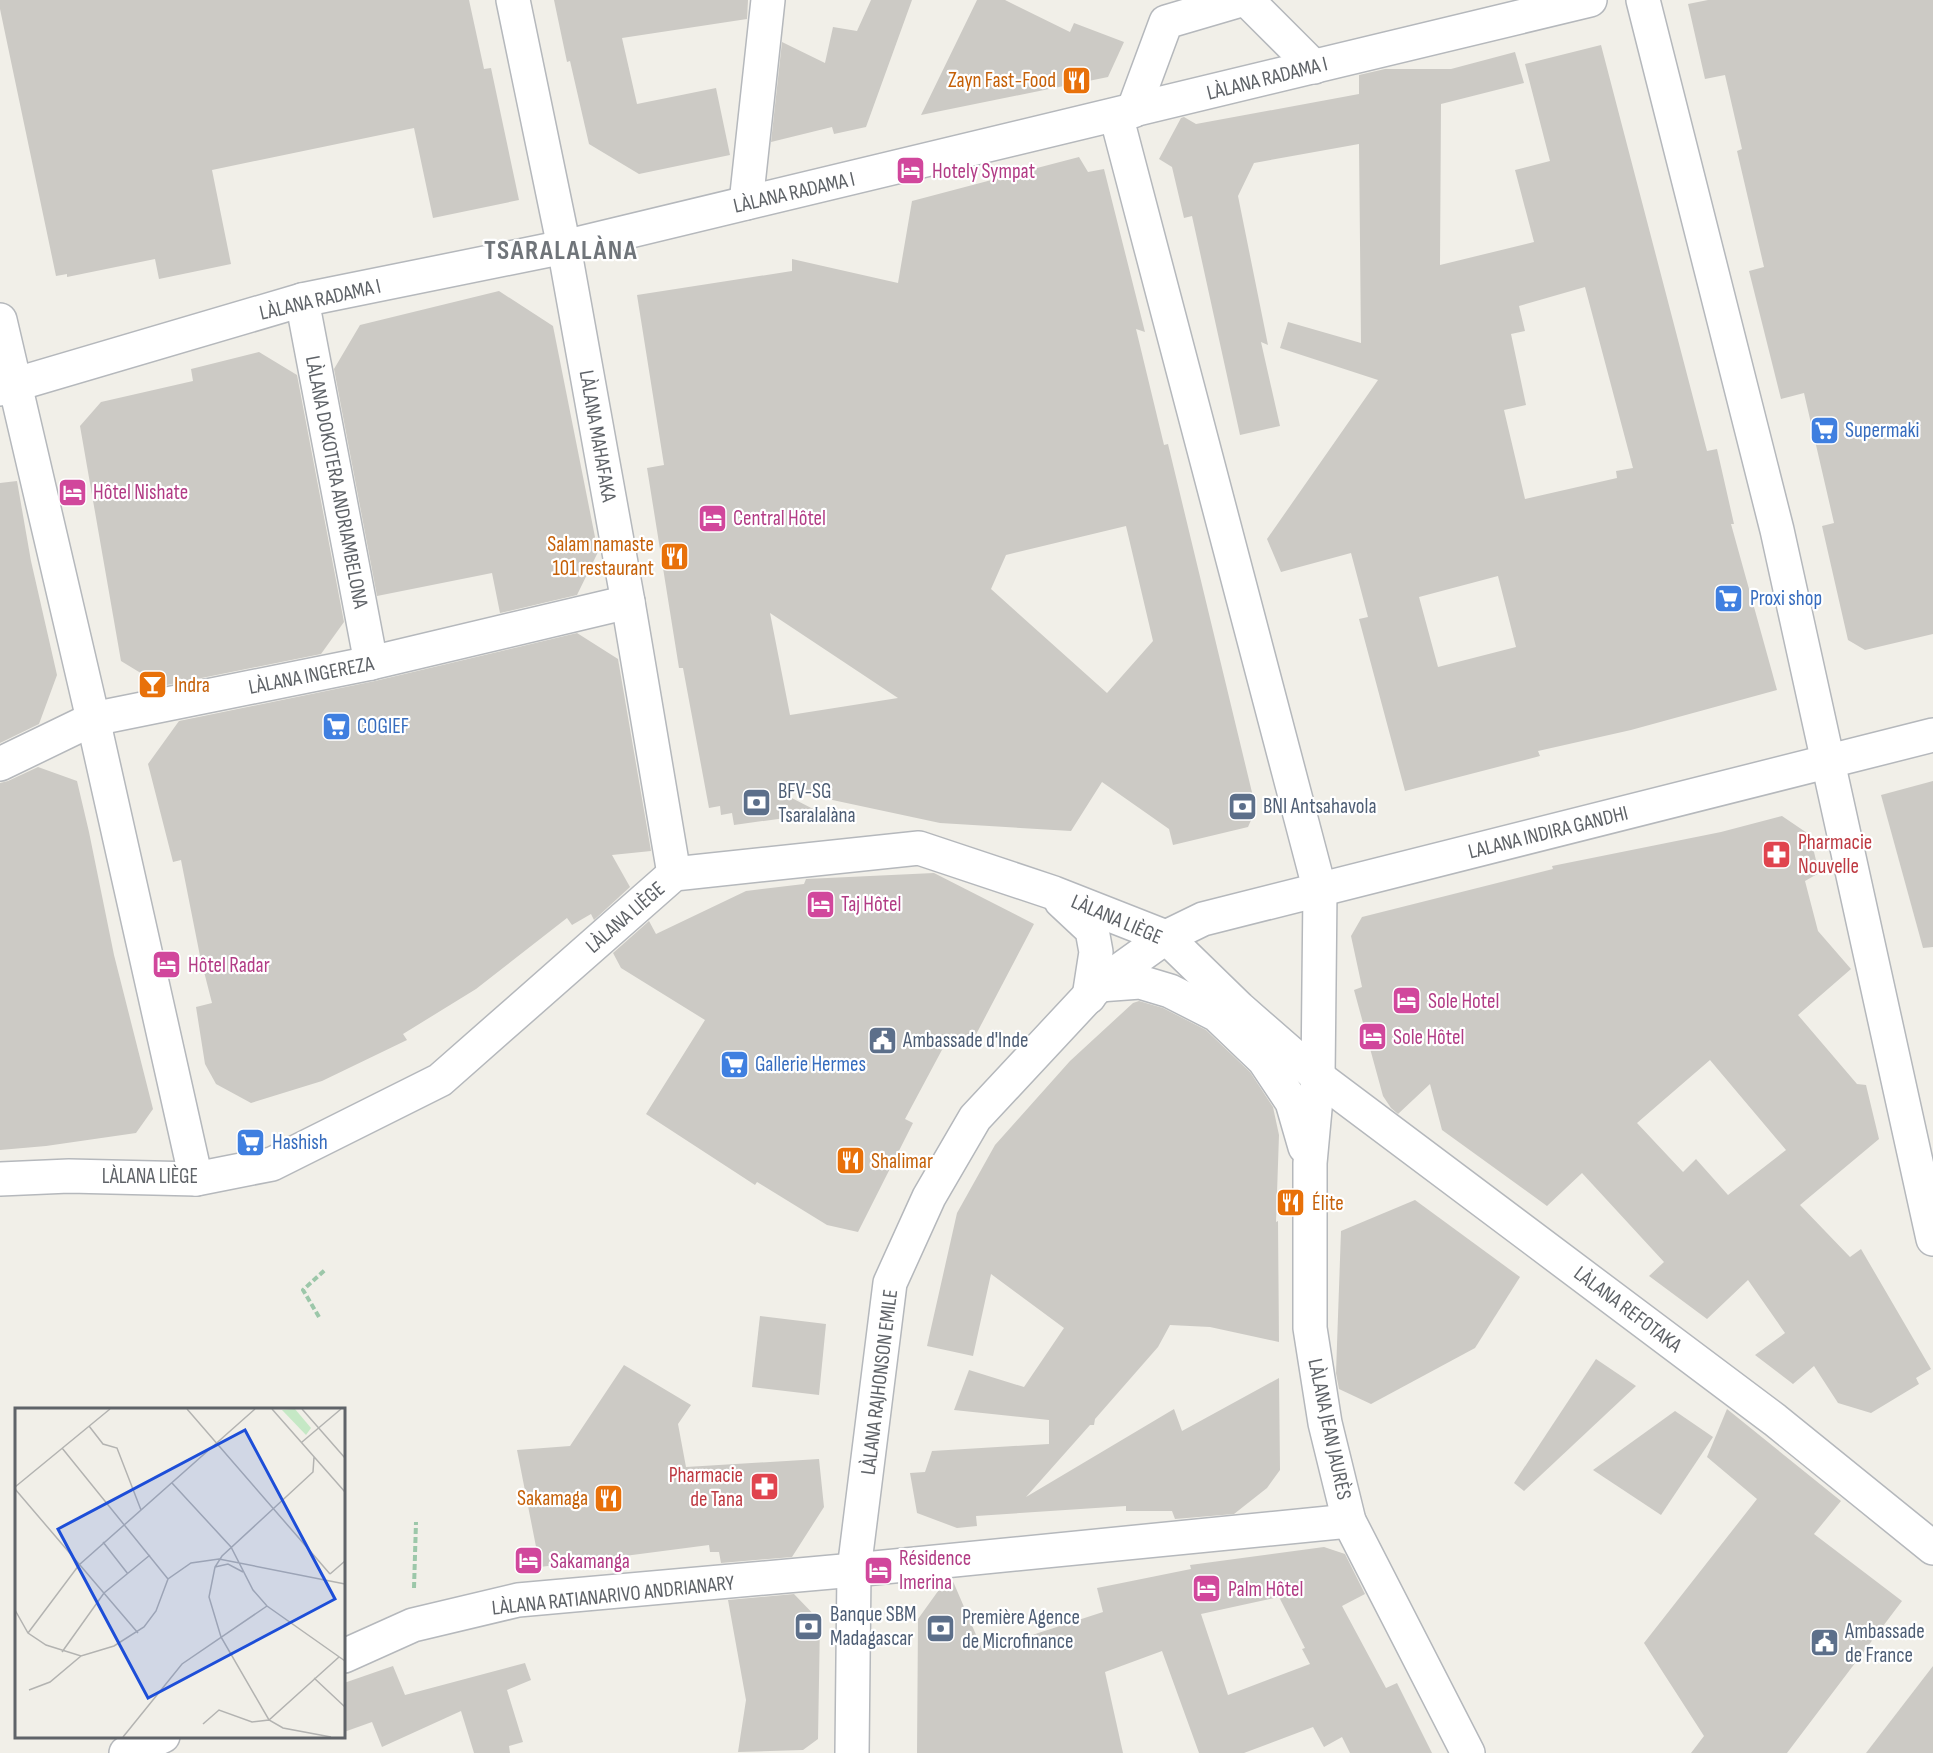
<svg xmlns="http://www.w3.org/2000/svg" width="1933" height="1753" font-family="'Sofia Sans Condensed',sans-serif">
	<rect width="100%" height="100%" fill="#f1efe8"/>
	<!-- building -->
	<g fill="#cccac5" fill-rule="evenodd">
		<polygon points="0,0 469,0 484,69 491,68 519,200 433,218 414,128 212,170 231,264 159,279 155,259 67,277 67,274 56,276 0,9"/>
		<polygon points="554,0 748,0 747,19 622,38 637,104 716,88 730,155 639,174 589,144 570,61 567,62"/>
		<polygon points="871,0 912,0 866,127 834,134 832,127 771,142 782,42 825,63 833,27 857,31"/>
		<polygon points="977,0 1005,0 1070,32 1074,23 1124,42 1108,77 921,115"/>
		<polygon points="1708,0 1933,0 1933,634 1865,650 1848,640 1822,526 1834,523 1804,393 1781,399 1749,271 1764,267 1737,151 1742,149 1725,75 1705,79 1688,4"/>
		<path d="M1601,45L1707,451L1717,449L1734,524H1731L1777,690L1631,730L1538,751L1540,756L1405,791L1359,619L1368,617L1351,553L1281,572L1267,539L1378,380L1280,348L1288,322L1361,343L1359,144L1254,163L1238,196L1268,345L1261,342L1280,426L1240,435L1192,216L1184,218L1172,167L1159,159L1181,118L1184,117L1196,124L1359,94V75L1385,69H1451L1515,52L1524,83L1441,104L1440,265L1534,242L1515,170L1550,161L1525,64ZM1585,287L1633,468L1616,471L1617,478L1525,499L1504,410L1526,405L1511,334L1525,331L1519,306ZM1498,576L1516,647L1438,667L1419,597Z"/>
		<path d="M1079,157L1088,172L1104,169L1145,332L1136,329L1164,445L1168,444L1256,809L1248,827L1173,845L1169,829L1102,782L1071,831L940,823L781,789L780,792L821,813L734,825L732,813L721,815L720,806L709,808L683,668H679L647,468L664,465L637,295L792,271V259L898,283L912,201ZM1126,526L1153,641L1107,693L991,589L1006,555ZM770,613L898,698L790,715Z"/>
		<polygon points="499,291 553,326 598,552 577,595 500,613 492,573 377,596 334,369 360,325"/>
		<polygon points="259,352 297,375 344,622 321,654 162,686 121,661 80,426 101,402 193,381 191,369"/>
		<polygon points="17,481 31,561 57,675 39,724 0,743 0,483"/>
		<polygon points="577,633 618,659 651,851 612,855 630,887 594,920 591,914 572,925 567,918 476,989 403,1034 407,1040 322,1081 251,1103 216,1084 205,1064 196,1007 212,1003 200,956 181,860 173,862 148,764 179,721 375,681"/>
		<polygon points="38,767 77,781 89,832 114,955 153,1109 136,1133 46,1146 0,1150 0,783 8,781"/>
		<polygon points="1933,781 1933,947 1923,948 1881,795"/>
		<path d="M1782,816L1810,835L1819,873L1805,881L1818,931L1851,969L1798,1015L1857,1084L1866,1085L1879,1139L1800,1205L1850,1257L1861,1249L1931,1369L1916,1378L1919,1384L1871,1413L1838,1403L1814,1366L1793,1384L1755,1355L1785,1333L1748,1280L1707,1319L1649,1276L1664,1262L1582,1173L1547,1206L1442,1130L1430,1084L1398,1114L1391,1108L1383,1096L1354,990L1362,987L1351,936L1362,917L1553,869L1552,866L1721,832ZM1710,1060L1786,1150L1728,1195L1696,1159L1683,1172L1637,1123Z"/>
		<polygon points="934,873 1034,924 971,1044 951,1033 905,1119 913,1123 858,1232 827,1225 757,1182 755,1185 646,1114 705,1020 621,968 613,953 649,921 656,934 746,891 804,884 806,879"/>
		<polygon points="1139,1001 1163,1008 1206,1030 1250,1072 1273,1107 1279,1135 1276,1222 1278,1221 1279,1342 1210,1327 1170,1325 1158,1347 1095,1419 1094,1425 1090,1425 1026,1497 1174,1409 1182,1431 1279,1378 1280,1470 1267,1488 1234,1514 1175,1519 1172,1511 1126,1511 1126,1506 976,1516 977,1526 957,1528 917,1513 910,1473 925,1472 932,1451 1049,1444 1049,1420 954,1410 969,1370 1024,1387 1064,1328 991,1274 973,1356 927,1346 957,1213 995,1145 1070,1061 1133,1003"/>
		<polygon points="1415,1200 1520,1277 1475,1348 1371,1404 1339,1389 1336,1373 1341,1231"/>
		<polygon points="760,1316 826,1324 819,1395 752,1387"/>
		<polygon points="1596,1359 1636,1386 1524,1491 1514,1483"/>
		<polygon points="624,1365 691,1405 678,1424 686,1467 819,1459 824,1507 792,1557 721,1563 719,1552 710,1552 709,1545 540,1567 517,1450 570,1446"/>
		<polygon points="1727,1409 1841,1501 1814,1534 1902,1601 1787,1753 1691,1753 1704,1736 1644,1643 1757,1499 1707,1457"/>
		<polygon points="1675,1411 1713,1437 1661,1515 1593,1470"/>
		<path d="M1324,1547L1345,1554L1365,1594L1342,1606L1386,1688L1397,1683L1432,1753H1350L1342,1737L1324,1747L1313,1727L1244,1753H1199L1162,1651L1105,1672L1123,1753H917L918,1619L946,1580L952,1579L983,1651L1103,1612L1097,1588L1191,1569L1190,1565ZM1279,1597L1305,1648L1302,1649L1310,1664L1228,1695L1201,1614Z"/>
		<polygon points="794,1594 820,1621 818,1739 803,1750 738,1752 746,1700 728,1600"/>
		<polygon points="525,1663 531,1680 507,1690 523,1742 509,1746 510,1753 474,1753 461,1711 382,1747 372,1722 344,1732 344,1683 393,1666 405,1695"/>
		<polygon points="1933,1666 1933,1753 1866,1753"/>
	</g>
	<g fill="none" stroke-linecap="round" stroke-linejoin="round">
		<defs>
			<g id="minor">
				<polyline points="513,0 564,247 628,602 674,874"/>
				<polyline points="1247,0 1314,67"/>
				<polyline points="1643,0 1777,530 1933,1239"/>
				<polyline points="1133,111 1166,22 1241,0"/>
				<polyline points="1116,115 1320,891 1318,1077 1310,1163 1310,1328 1325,1423 1349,1521 1468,1753"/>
				<polyline points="746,203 768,0"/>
				<polyline points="302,300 371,663"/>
				<polyline points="0,320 93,719 196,1179"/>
				<polyline points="0,389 302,300 564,247 1590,0"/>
				<polyline points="0,764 93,719 371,663 628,602"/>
				<polyline points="1061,901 1092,930 1096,952 1089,997"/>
				<polyline points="1099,985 1140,982 1170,991 1217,1015 1264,1060 1292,1102 1305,1147"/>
				<polyline points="0,1179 69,1176 196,1179 272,1164 440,1080 674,874 919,848 1054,893 1166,937 1239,1008 1318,1077 1775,1420 1933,1548"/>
				<polyline points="344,1656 413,1625 518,1600 854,1570 1349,1521"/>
				<polyline points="126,1753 163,1736"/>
				<polyline points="852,1753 854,1570 890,1283 929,1197 975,1118 1099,985 1166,937 1203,919 1933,735"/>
			</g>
		</defs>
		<!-- minor casing -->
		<use href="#minor" stroke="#b5b8bc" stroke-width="36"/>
		<!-- path -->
		<g stroke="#9cc7a9" stroke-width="4" stroke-dasharray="6 3" stroke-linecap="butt">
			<polyline points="319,1317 303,1290 326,1269"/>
			<polyline points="414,1588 416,1522"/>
		</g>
		<!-- minor -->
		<use href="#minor" stroke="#fff" stroke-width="33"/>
	</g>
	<!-- icons -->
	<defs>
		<symbol id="restaurant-square" viewBox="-11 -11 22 22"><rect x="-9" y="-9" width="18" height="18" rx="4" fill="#e8710a" stroke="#fff"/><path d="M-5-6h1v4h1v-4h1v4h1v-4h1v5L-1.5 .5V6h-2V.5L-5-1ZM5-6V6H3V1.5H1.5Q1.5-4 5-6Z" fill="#fff"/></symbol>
		<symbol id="hotel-square" viewBox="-11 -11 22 22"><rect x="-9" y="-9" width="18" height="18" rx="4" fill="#d1479c" stroke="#fff"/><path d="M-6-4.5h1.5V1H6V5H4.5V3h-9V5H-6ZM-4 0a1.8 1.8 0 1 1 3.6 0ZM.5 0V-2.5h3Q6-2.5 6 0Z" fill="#fff"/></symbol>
		<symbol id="supermarket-square" viewBox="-11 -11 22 22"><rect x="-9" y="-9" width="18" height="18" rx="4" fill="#3f7fe0" stroke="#fff"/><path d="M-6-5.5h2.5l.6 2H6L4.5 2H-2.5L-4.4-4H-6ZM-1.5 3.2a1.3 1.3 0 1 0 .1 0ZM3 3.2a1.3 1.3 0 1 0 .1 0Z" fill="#fff"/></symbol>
		<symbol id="bar-square" viewBox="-11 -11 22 22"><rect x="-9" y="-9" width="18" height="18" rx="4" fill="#e8710a" stroke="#fff"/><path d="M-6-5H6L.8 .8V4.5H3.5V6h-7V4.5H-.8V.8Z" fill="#fff"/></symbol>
		<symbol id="bank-square" viewBox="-11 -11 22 22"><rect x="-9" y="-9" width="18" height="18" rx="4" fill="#5c6f8a" stroke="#fff"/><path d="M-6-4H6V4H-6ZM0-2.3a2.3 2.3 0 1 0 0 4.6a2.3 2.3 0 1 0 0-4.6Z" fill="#fff"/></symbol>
		<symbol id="pharmacy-square" viewBox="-11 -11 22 22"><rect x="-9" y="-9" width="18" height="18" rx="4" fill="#e0444e" stroke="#fff"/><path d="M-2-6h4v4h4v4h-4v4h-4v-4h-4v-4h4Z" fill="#fff"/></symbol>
		<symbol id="civic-square" viewBox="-11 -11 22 22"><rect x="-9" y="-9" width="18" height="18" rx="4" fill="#5c6f8a" stroke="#fff"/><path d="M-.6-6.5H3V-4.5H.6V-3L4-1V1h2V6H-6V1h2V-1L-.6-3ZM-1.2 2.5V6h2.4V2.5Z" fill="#fff"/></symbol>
	</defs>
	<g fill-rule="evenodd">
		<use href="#restaurant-square" x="1060" y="64" width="33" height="33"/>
		<use href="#hotel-square" x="894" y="154" width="33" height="33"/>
		<use href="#supermarket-square" x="1808" y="414" width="33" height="33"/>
		<use href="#hotel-square" x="56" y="476" width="33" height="33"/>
		<use href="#hotel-square" x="696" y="502" width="33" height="33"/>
		<use href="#restaurant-square" x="658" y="540" width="33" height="33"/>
		<use href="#supermarket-square" x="1712" y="582" width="33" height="33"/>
		<use href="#bar-square" x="136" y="668" width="33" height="33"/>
		<use href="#supermarket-square" x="320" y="710" width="33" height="33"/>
		<use href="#bank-square" x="740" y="786" width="33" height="33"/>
		<use href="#bank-square" x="1226" y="790" width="33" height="33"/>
		<use href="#pharmacy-square" x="1760" y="838" width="33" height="33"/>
		<use href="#hotel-square" x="804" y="888" width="33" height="33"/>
		<use href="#hotel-square" x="150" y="948" width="33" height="33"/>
		<use href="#hotel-square" x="1390" y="984" width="33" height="33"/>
		<use href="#hotel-square" x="1356" y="1020" width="33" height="33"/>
		<use href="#civic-square" x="866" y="1024" width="33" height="33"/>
		<use href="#supermarket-square" x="718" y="1048" width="33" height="33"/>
		<use href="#supermarket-square" x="234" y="1126" width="33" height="33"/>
		<use href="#restaurant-square" x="834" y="1144" width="33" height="33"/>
		<use href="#restaurant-square" x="1274" y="1186" width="33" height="33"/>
		<use href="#pharmacy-square" x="748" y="1470" width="33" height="33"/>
		<use href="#restaurant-square" x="592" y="1482" width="33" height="33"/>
		<use href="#hotel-square" x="512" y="1544" width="33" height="33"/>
		<use href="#hotel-square" x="862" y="1554" width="33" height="33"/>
		<use href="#hotel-square" x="1190" y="1572" width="33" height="33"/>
		<use href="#bank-square" x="792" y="1610" width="33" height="33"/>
		<use href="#bank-square" x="924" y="1612" width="33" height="33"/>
		<use href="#civic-square" x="1808" y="1626" width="33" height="33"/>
	</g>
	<g text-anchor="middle" stroke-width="4.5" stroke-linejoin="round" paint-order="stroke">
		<!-- street labels -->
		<g font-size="21" fill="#5f6368" stroke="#fff">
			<text transform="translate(1267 78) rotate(-14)" y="7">LÀLANA RADAMA I</text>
			<text transform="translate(794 192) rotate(-13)" y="7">LÀLANA RADAMA I</text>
			<text transform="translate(320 299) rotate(-13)" y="7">LÀLANA RADAMA I</text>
			<text transform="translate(598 436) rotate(80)" y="7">LÀLANA MAHAFAKA</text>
			<text transform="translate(337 482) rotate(79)" y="7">LÀLANA DOKOTERA ANDRIAMBELONA</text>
			<text transform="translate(311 675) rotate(-11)" y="7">LÀLANA INGEREZA</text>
			<text transform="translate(1548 832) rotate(-14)" y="7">LALANA INDIRA GANDHI</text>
			<text transform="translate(625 917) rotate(-41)" y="7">LÀLANA LIÈGE</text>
			<text transform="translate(1117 919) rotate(23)" y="7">LÀLANA LIÈGE</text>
			<text x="150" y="1183">LÀLANA LIÈGE</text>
			<text transform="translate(1628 1309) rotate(37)" y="7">LÀLANA REFOTAKA</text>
			<text transform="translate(879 1382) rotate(-83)" y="7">LÀLANA RAJHONSON EMILE</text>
			<text transform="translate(1330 1429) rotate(78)" y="7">LÀLANA JEAN JAURÈS</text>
			<text transform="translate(613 1595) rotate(-6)" y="7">LÀLANA RATIANARIVO ANDRIANARY</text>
		</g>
		<!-- food labels -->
		<g font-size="21" fill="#c56008" stroke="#fff" text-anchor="end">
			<text x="1056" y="87">Zayn Fast-Food</text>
			<text x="654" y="551">Salam namaste<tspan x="654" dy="24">101 restaurant</tspan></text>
			<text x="174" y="692" text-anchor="start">Indra</text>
			<text x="871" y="1168" text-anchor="start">Shalimar</text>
			<text x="1312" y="1210" text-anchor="start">Élite</text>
			<text x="588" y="1505">Sakamaga</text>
		</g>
		<!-- hotel labels -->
		<g font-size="21" fill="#b23c85" stroke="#fff" text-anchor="start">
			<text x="932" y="178">Hotely Sympat</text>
			<text x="93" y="499">Hôtel Nishate</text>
			<text x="733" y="525">Central Hôtel</text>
			<text x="841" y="911">Taj Hôtel</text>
			<text x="188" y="972">Hôtel Radar</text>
			<text x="1428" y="1008">Sole Hotel</text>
			<text x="1393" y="1044">Sole Hôtel</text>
			<text x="899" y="1565">Résidence<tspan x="899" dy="24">Imerina</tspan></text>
			<text x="550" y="1568">Sakamanga</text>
			<text x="1228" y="1596">Palm Hôtel</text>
		</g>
		<!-- shop labels -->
		<g font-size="21" fill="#366cbe" stroke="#fff" text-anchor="start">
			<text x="1845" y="437">Supermaki</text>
			<text x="1750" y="605">Proxi shop</text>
			<text x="357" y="733">COGIEF</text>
			<text x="755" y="1071">Gallerie Hermes</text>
			<text x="272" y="1149">Hashish</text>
		</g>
		<!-- service labels -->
		<g font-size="21" fill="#4e5e75" stroke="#fff" text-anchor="start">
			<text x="778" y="798">BFV-SG<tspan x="778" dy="24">Tsaralalàna</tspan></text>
			<text x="1263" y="813">BNI Antsahavola</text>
			<text x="903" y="1047">Ambassade d'Inde</text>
			<text x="830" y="1621">Banque SBM<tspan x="830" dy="24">Madagascar</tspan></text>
			<text x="962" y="1624">Première Agence<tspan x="962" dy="24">de Microfinance</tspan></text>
			<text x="1845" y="1638">Ambassade<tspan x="1845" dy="24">de France</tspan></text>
		</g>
		<!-- health labels -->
		<g font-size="21" fill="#be3a42" stroke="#fff" text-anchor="start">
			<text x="1798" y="849">Pharmacie<tspan x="1798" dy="24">Nouvelle</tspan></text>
			<text x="743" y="1482" text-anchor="end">Pharmacie<tspan x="743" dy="24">de Tana</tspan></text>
		</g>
		<!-- district labels -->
		<g font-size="27" font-weight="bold" letter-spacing="1.5" fill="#70757a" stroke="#fff">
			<text x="561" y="259">TSARALALÀNA</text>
		</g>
	</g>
	<!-- overview -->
	<g transform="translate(15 1408)">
		<rect width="330" height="330" fill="#f1efe8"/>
		<path d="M280,1L296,20L291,27L267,2Z" fill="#c5e8c5"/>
		<path fill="none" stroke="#b3b3b1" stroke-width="1.5" d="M172,1L315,166M257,1L330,84M287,1L330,50M74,18L88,36L102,40L126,102M287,34L326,1M47,40L153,171M299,49L298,64L207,148L200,159L194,189L206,229L254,312L268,320L316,329M157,75L216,139L238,182L252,198L330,253M0,79L95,1M0,81L123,225M88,134L113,166M200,159L213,156L228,164M315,166L330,153M0,202L13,225L31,237L66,248L99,238L129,219L141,203L153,171L176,155L204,151L330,176M13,225L64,157L240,1M47,244L89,185L135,147M299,270L330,299M14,282L35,274L66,248M188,316L204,302L237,314L254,312L324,249M108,329L167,256L252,198"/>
		<path fill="#1d4ed8" fill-opacity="0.15" stroke="#1d4ed8" stroke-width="3" d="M230,22L320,191L133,290L43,121Z"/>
		<rect width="330" height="330" fill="none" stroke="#5f6368" stroke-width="3"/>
	</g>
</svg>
